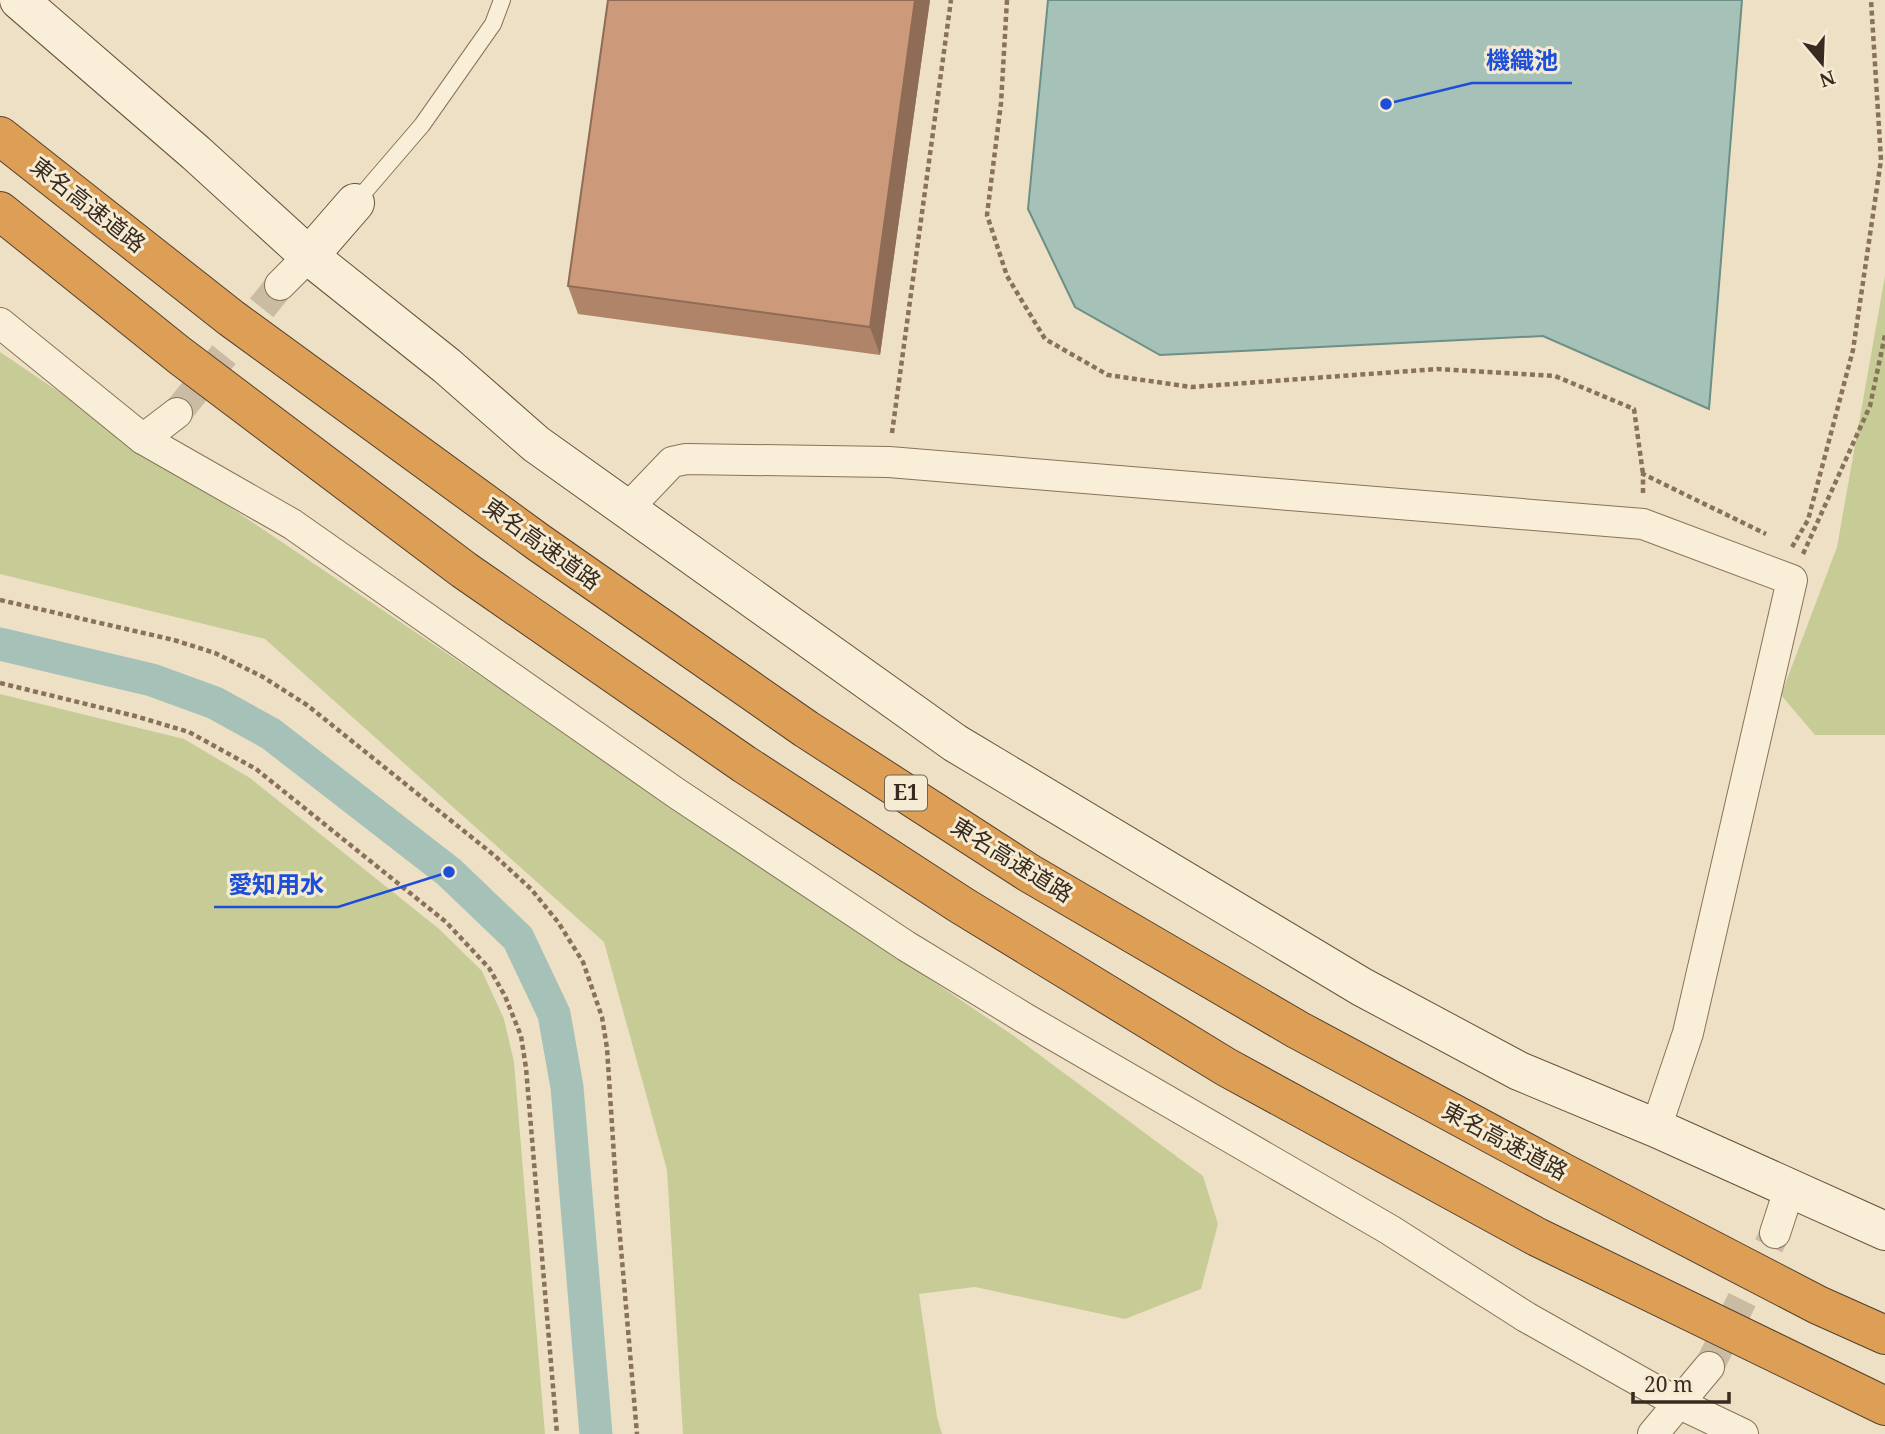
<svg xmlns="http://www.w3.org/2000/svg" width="1885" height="1434" font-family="'Noto Serif','Noto Sans JP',serif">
	<rect width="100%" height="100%" fill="#eee0c4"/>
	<!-- green -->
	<g fill="#c7cc97">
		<polygon points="1885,276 1885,735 1815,735 1781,695 1837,547"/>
		<polygon points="0,352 1014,1036 1203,1176 1218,1224 1201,1289 1125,1319 975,1287 919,1294 937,1417 942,1434 683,1434 667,1170 604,942 265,639 0,574"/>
		<polygon points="0,694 184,739 250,778 438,928 482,971 504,1019 514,1062 545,1434 0,1434"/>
	</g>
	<!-- water -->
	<polygon fill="#a6c1b8" stroke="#6c8f86" stroke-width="2" points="1048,0 1742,0 1709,409 1543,336 1160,355 1075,307 1028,209"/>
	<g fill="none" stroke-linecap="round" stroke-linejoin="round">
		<!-- canal -->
		<polyline stroke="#a6c1b8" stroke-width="33" points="0,644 152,680 215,703 271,734 449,872 518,938 554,1014 567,1087 596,1434"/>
		<!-- street-tunnel -->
		<g stroke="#cabca3" stroke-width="30" stroke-dasharray="30 15" stroke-linecap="butt">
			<polyline points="177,413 280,285"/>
			<polyline points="1709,1367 1775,1233"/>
		</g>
		<defs>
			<polyline id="lane" points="355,203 422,125 493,24 502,0"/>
			<g id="street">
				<polyline points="280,285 309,256"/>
				<polyline points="0,323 143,439 292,524 676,793 906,946 1026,1019 1390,1230 1526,1317 1680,1404 1743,1434"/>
				<polyline points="143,439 177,413"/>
				<polyline points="628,508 672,462 686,459 889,462 1643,524 1792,580 1688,1033 1656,1128"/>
				<polyline points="1775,1233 1790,1187"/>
				<polyline points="1653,1434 1709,1367"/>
			</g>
			<g id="secondary">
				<polyline points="19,0 196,153 309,256 447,366 536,444 955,743 1362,987 1519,1071 1656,1128 1885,1231"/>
				<polyline points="309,256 355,203"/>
			</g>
			<g id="highway">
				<polyline points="0,136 231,318 538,542 806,729 1029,873 1298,1030 1564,1173 1818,1305 1885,1335"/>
				<polyline points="0,211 179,355 464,570 744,764 961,905 1226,1067 1537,1237 1885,1406"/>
			</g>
		</defs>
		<!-- lane casing -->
		<use href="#lane" stroke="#88725a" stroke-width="18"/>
		<!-- street casing -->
		<use href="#street" stroke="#88725a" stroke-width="32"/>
		<!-- secondary casing -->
		<use href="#secondary" stroke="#6a533d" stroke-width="40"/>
		<!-- highway casing -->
		<use href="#highway" stroke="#56402e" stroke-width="40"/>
		<!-- path -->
		<g stroke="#88725a" stroke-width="4.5" stroke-dasharray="5 3.5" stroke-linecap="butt">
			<polyline points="1007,0 1001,103 987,215 1007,276 1045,339 1108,375 1191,387 1437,369 1555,376 1634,409 1643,474"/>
			<polyline points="892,433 951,0"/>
			<polyline points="1643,493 1643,474 1766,534"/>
			<polyline points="1792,547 1808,520 1853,350 1881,160 1871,0"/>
			<polyline points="1803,554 1870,406 1885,335"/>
			<polyline points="0,600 174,640 215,653 263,677 307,705 495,856 531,889 558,922 583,962 602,1017 607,1048 617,1202 637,1434"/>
			<polyline points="0,683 135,716 189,732 256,769 446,922 489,968 505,996 521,1036 526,1068 557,1434"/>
		</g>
		<!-- lane -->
		<use href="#lane" stroke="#f9eed7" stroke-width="16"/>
		<!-- street -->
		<use href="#street" stroke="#f9eed7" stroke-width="30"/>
		<!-- secondary -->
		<use href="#secondary" stroke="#f9eed7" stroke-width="38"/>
		<!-- highway -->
		<use href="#highway" stroke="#dc9f55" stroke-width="38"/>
	</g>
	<!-- wall -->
	<polygon fill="#af8469" points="608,0 930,0 880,355 578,314 568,286"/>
	<!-- shaded-wall -->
	<polygon fill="#8f6c55" points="915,0 930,0 880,355 870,327"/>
	<!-- building -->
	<polygon fill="#cc9a7a" stroke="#8f6c55" stroke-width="2" points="608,0 915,0 870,327 568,286"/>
	<g text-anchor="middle" stroke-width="6" stroke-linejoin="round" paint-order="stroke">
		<!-- shield labels -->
		<rect fill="#f5ebd3" stroke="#716454" stroke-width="2" x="885" y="775.5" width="42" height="35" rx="5"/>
		<g font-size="21" font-weight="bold" fill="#382a1e">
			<text x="906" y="800">E1</text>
		</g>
		<!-- street labels -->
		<g font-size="23" fill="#382a1e" stroke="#f5ebd3">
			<text transform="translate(88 205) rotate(38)" y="8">東名高速道路</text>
			<text transform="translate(542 544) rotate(36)" y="8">東名高速道路</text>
			<text transform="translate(1012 860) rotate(32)" y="8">東名高速道路</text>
			<text transform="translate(1505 1141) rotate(28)" y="8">東名高速道路</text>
		</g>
	</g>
	<!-- callouts -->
	<path fill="none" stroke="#1d4ed8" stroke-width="2.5" d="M1386 104L1472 83H1572M449 872L338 907H214"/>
	<g fill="#1d4ed8" stroke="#f5ebd3" stroke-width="2.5">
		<circle cx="1386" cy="104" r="7"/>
		<circle cx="449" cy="872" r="7"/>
	</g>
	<g font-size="24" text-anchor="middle" font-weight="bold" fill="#1d4ed8" stroke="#f5ebd3" stroke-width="6" stroke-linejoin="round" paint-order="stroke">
		<text x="1522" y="69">機織池</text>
		<text x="276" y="893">愛知用水</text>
	</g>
	<!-- north arrow -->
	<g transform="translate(1822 63) rotate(161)" stroke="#f5ebd3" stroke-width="5" paint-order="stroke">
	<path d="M0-5L12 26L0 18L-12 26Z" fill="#382a1e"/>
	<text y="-10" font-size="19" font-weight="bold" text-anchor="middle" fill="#382a1e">N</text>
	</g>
	<!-- scale -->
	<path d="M1633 1392v10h96v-10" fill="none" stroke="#382a1e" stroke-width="3.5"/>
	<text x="1644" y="1392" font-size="21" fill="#382a1e" stroke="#f5ebd3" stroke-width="5" paint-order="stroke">20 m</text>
</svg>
